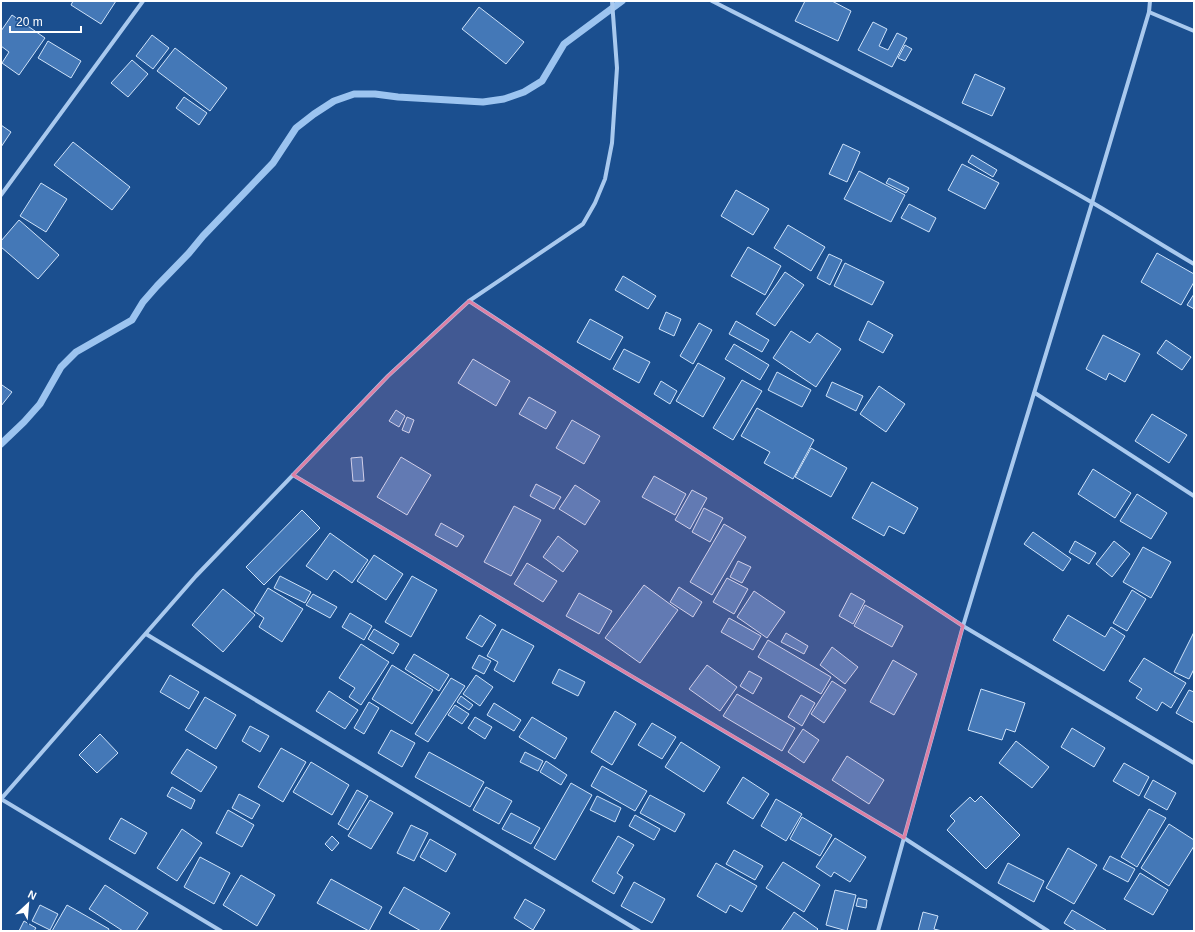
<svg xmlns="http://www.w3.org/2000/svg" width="1195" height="932" font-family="Helvetica,sans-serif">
	<rect width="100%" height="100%" fill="#1b4f8f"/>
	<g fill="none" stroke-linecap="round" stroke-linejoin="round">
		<!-- stream -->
		<polyline stroke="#9cc4f0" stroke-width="7" points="1,444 24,422 40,404 61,367 76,352 132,320 143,302 157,286 189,253 203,236 273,163 296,128 314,114 334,101 354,94 375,94 398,97 483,102 504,99 524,92 542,81 564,44 622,1"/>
	</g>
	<!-- building -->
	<g fill="#4478b7" stroke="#cfe3fa">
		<polygon points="73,1 116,1 101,24 71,5"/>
		<polygon points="805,1 832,1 851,11 838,41 795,21"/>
		<polygon points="479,7 524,42 506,64 462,29"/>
		<polygon points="12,15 45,38 19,75 2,63 9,52 1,46 1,31"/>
		<polygon points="873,22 887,29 879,46 888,50 897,33 907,38 892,67 858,50"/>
		<polygon points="152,35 169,48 153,69 136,56"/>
		<polygon points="48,41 81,61 71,78 38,58"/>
		<polygon points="905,45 912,49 905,61 898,58"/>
		<polygon points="175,48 227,88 210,111 157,71"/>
		<polygon points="132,60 148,74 128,97 111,83"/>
		<polygon points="975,74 1005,88 992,116 962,103"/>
		<polygon points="184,97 207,113 199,125 176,108"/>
		<polygon points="1,125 11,132 1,147"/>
		<polygon points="73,142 130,187 112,210 54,165"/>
		<polygon points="843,144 860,152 847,182 829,174"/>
		<polygon points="972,155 997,170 993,177 968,162"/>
		<polygon points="962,164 999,183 985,209 948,190"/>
		<polygon points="859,171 905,195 891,222 844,199"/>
		<polygon points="889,178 909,188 906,193 886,183"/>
		<polygon points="41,183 67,199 46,232 20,216"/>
		<polygon points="736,190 769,209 753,235 721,216"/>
		<polygon points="909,204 936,218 929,232 901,218"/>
		<polygon points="19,220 59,255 38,279 1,247 1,241"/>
		<polygon points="788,225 825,247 811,271 774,248"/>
		<polygon points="748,247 781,266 765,295 731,276"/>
		<polygon points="1157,253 1194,274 1194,282 1181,305 1141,282"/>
		<polygon points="829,254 842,260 830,285 817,278"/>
		<polygon points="845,263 884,282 872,305 834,286"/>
		<polygon points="785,272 804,285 775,326 756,314"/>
		<polygon points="623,276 656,296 648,309 615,290"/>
		<polygon points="1194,294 1194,309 1187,305"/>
		<polygon points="666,312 681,319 674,336 659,329"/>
		<polygon points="590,319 623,337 610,360 577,342"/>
		<polygon points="736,321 769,340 762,352 729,334"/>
		<polygon points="868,321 893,335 883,353 859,340"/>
		<polygon points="699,323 712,330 693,364 680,356"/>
		<polygon points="791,331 810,343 817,333 841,349 816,387 773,358"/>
		<polygon points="1103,335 1140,354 1125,382 1109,373 1106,380 1086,369"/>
		<polygon points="1166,340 1191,357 1182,370 1157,353"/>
		<polygon points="734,344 769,365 760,380 725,359"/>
		<polygon points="624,349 650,362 639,383 613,369"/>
		<polygon points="473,359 510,381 496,406 458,383"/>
		<polygon points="698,363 725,378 703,417 676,401"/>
		<polygon points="777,372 811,390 802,407 768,390"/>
		<polygon points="742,380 762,391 733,440 713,428"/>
		<polygon points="661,381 677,391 670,404 654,394"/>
		<polygon points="832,382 863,396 856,411 826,396"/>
		<polygon points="2,385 12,392 1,406 1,386"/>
		<polygon points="879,386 905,404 886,432 860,414"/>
		<polygon points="529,397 556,412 546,429 519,414"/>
		<polygon points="757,408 814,440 793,479 764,463 770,452 741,436"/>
		<polygon points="396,410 405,416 399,427 389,421"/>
		<polygon points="1152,414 1187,435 1169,463 1135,441"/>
		<polygon points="407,417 414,420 409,433 402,430"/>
		<polygon points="572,420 600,436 584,464 556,448"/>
		<polygon points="811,448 847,468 831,497 795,477"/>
		<polygon points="362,457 364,481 353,481 351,458"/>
		<polygon points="401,457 431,475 407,515 377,497"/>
		<polygon points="1093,469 1131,493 1115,518 1078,494"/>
		<polygon points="654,476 686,494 675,515 642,497"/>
		<polygon points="872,482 918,508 904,534 889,526 884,536 852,518"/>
		<polygon points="536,484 561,497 554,509 530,496"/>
		<polygon points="575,485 600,501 585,525 559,509"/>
		<polygon points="692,490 707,498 690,529 675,520"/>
		<polygon points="1137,494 1167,513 1151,539 1120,521"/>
		<polygon points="514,506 541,520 511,576 484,562"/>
		<polygon points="704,508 723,518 710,542 692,532"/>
		<polygon points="302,510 320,528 264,585 246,567"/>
		<polygon points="441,523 464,536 457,547 435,535"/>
		<polygon points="724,524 746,537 712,595 690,582"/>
		<polygon points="1033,532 1071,559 1063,571 1024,544"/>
		<polygon points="330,533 368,560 352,583 334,570 327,580 306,566"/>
		<polygon points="558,536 578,551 563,572 543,557"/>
		<polygon points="1075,541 1096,553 1089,564 1069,552"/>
		<polygon points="1114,541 1130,554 1112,577 1096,564"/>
		<polygon points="1143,547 1171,562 1151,598 1123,582"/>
		<polygon points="374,555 403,574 386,600 357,581"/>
		<polygon points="738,561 751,567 742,583 730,577"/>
		<polygon points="527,563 557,581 543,602 514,584"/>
		<polygon points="280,576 311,592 305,603 274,588"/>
		<polygon points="412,576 437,590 411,637 385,622"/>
		<polygon points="727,578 748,589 734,614 713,602"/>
		<polygon points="644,585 678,610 640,663 605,638"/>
		<polygon points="679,587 702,602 693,617 670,602"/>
		<polygon points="268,588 303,609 282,642 259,627 264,618 254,611"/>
		<polygon points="223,589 255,615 223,652 192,625"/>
		<polygon points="1132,590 1146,599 1127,631 1113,623"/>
		<polygon points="754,591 785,612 767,638 737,617"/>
		<polygon points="579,593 612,611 599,634 566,616"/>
		<polygon points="851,593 865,601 853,624 839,616"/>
		<polygon points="313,594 337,607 330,618 306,605"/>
		<polygon points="865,605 903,626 892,647 854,626"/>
		<polygon points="350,613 372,626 364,640 342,627"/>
		<polygon points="480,615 496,625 482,647 466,638"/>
		<polygon points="1068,615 1105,637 1111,627 1125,636 1104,671 1053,640"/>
		<polygon points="729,618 761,636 753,650 721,632"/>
		<polygon points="374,629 399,644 393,654 368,639"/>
		<polygon points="502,629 534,646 514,682 494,670 498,662 487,656"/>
		<polygon points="1194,632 1194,669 1189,679 1174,672"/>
		<polygon points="786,633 808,646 804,654 781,642"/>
		<polygon points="768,640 831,677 821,694 758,657"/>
		<polygon points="361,644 389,662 361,705 349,697 355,688 339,678"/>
		<polygon points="832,647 858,667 845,684 820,665"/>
		<polygon points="414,654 449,675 439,691 405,669"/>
		<polygon points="479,655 491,661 484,674 472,668"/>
		<polygon points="1144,658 1186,683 1171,708 1162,702 1157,711 1136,698 1142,689 1129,681"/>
		<polygon points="893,660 917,674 894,715 870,702"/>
		<polygon points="392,665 433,690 412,724 372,699"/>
		<polygon points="707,665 737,687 720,711 689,689"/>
		<polygon points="559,669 585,682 578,696 552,683"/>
		<polygon points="749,671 762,678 753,694 740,686"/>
		<polygon points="170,675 199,692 189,709 160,692"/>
		<polygon points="476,675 493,687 480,706 463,694"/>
		<polygon points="451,678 465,686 428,742 415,734"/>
		<polygon points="832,681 846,690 824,723 811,714"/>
		<polygon points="981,689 1025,703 1015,732 1006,729 1002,740 968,730"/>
		<polygon points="1189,690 1194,692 1194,723 1176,713"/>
		<polygon points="329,691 358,710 345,729 316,711"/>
		<polygon points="737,694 795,728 782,751 723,716"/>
		<polygon points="801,695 815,703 802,726 788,717"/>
		<polygon points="461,696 473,705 469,710 457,702"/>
		<polygon points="205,697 236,715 216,749 185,730"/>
		<polygon points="369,702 379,708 364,734 354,728"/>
		<polygon points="494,703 521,720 514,731 487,715"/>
		<polygon points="455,705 469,714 462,724 448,715"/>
		<polygon points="615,711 636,724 612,765 591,752"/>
		<polygon points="475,717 492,727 485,739 468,728"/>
		<polygon points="532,717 567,738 555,759 519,737"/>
		<polygon points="652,723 676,737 662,759 638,745"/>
		<polygon points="250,726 269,736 260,752 242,741"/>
		<polygon points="1072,728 1105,748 1094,767 1061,747"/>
		<polygon points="803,729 819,740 804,763 788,752"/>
		<polygon points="391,730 415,743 402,767 378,753"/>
		<polygon points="100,734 118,753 97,773 79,755"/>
		<polygon points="1016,741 1049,767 1032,788 999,763"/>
		<polygon points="681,742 720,767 704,792 665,767"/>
		<polygon points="281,748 306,762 283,802 258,787"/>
		<polygon points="187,749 217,767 201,792 171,773"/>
		<polygon points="429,752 484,782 470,807 415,777"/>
		<polygon points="525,752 543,761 538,771 520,762"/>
		<polygon points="847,756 884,780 869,804 832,780"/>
		<polygon points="546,761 567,775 561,785 540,772"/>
		<polygon points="311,762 349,785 332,815 293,792"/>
		<polygon points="1124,763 1149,777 1139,796 1113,781"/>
		<polygon points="602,766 647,791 635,811 591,786"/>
		<polygon points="743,777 769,794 753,819 727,803"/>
		<polygon points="1153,780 1176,793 1167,810 1144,797"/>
		<polygon points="571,783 592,795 555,860 534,848"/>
		<polygon points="172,787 195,800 191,809 167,796"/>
		<polygon points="486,787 512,801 499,824 473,810"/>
		<polygon points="357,790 368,796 348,830 338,824"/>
		<polygon points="239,794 260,805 252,819 232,808"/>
		<polygon points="650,795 685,814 675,832 640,813"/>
		<polygon points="597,796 621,808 615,822 590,810"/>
		<polygon points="981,796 1020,835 986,869 947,830 955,821 950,816 970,797 975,802"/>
		<polygon points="776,799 802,814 786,841 761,826"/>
		<polygon points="370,800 393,813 371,849 348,836"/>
		<polygon points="1149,809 1166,818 1137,867 1121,857"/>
		<polygon points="228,810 254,825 242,847 216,833"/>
		<polygon points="511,813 540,828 531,844 502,829"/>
		<polygon points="635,815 660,829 654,840 629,826"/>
		<polygon points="802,817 832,835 820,856 790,839"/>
		<polygon points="121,818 147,833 135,854 109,839"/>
		<polygon points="1169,824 1194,840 1194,846 1169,886 1141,868"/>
		<polygon points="411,825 428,833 414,861 397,853"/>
		<polygon points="182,829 202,843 177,881 157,868"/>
		<polygon points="332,836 339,843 332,851 325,844"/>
		<polygon points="618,836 634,845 617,873 623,877 614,894 592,881"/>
		<polygon points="835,838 866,857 850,882 834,872 831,877 816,867"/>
		<polygon points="430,839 456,854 446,872 420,857"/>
		<polygon points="1068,848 1097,865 1074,904 1046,888"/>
		<polygon points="734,850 763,866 755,880 726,864"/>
		<polygon points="1110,856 1135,869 1128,882 1103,869"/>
		<polygon points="200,857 230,873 214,904 184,887"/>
		<polygon points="783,862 820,885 804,912 766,888"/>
		<polygon points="716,863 757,886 742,912 730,905 726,913 697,896"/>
		<polygon points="1008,863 1044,881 1034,902 998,883"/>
		<polygon points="1140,873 1168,890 1153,915 1124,899"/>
		<polygon points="241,875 275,895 257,926 223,905"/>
		<polygon points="331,879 382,907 369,931 317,903"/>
		<polygon points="634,882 665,899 652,923 621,906"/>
		<polygon points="105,885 148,913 136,931 123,931 89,909"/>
		<polygon points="404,887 450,913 439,931 421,931 389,913"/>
		<polygon points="835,890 856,895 847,931 826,925"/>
		<polygon points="858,898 867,900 866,908 856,906"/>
		<polygon points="525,899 545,910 533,930 514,918"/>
		<polygon points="40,905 58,914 50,930 32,921"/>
		<polygon points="67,905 109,929 108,931 52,931"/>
		<polygon points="1072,910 1106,930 1105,931 1077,931 1064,923"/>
		<polygon points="794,912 818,929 816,931 781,931"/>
		<polygon points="923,912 938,916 934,929 942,931 918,931"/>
		<polygon points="24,921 36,928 34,931 19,931"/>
	</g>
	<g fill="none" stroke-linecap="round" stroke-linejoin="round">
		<!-- street -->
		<g stroke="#a9c9ee" stroke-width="4">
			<path d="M712,1C840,66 969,131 1093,203C1127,223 1160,244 1194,264"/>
			<polyline points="1149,12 1194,31"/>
			<polyline points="1,195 143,1"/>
			<polyline points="469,301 963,626 1194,763"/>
			<polyline points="1035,393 1194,496"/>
			<polyline points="293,475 904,838 1048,931"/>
			<polyline points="146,634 639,931"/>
			<polyline points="1,799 196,576 388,376 469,301 583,224 595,203 605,179 612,143 617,68 612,1"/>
			<polyline points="1,799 221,931"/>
			<polyline points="878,931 963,626 1092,203 1149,12 1150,1"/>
		</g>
	</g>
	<!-- marked area -->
	<path fill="#dd80a5" fill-opacity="0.2" stroke="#dd80a5" stroke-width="3" stroke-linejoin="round" d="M469,301L963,626L904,838L293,475L388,376Z"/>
	<!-- border -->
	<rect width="1195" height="932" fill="none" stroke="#ffffff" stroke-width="4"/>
	<!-- north arrow -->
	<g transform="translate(28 904) rotate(26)" stroke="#1b4f8f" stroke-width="3" paint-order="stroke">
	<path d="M0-3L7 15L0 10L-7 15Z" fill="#ffffff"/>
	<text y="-6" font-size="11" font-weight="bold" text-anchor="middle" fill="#ffffff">N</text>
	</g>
	<!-- scale -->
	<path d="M10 26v6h71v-6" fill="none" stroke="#ffffff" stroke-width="2"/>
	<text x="16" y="26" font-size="12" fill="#ffffff" stroke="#1b4f8f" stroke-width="3" paint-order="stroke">20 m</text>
</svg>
